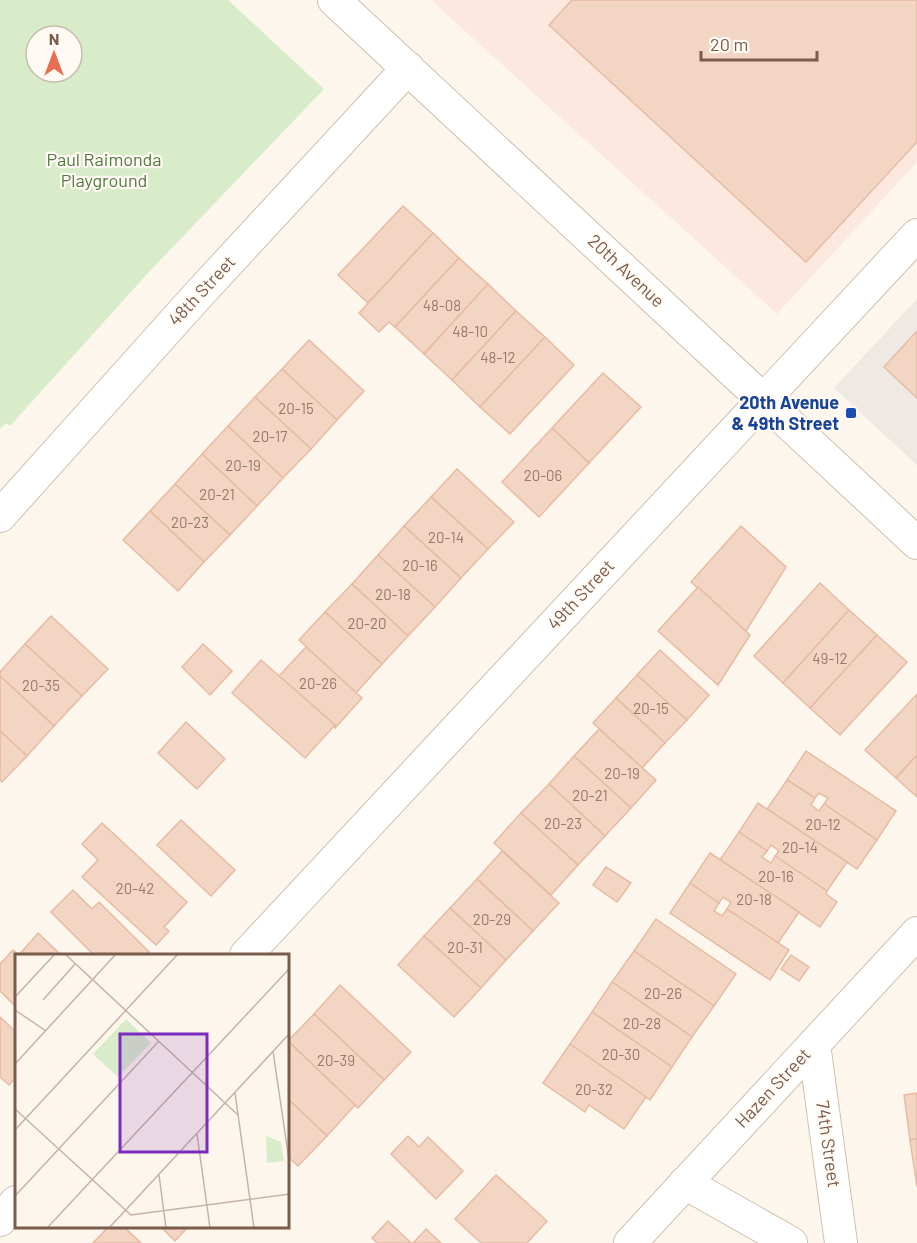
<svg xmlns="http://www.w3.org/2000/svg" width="917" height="1243" font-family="Barlow,sans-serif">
	<rect width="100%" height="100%" fill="#fdf6ec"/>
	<!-- commercial -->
	<polygon fill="#fde8e0" points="431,0 917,0 917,162 777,314"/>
	<!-- industrial -->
	<polygon fill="#efe9e4" points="917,299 917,465 834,388"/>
	<!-- green -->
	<path fill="#d8ecc9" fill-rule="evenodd" d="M0,0H228L324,89L148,273L10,426L6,423L0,429ZM36,36H72V72H36Z"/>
	<!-- building -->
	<g fill="#f3d5c3" stroke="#e6bba3" stroke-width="1.5">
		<polygon points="572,0 917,0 917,142 806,262 549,25"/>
		<polygon points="403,206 433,233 368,303 338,275"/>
		<polygon points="433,233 459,258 395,327 389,322 379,332 359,313"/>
		<polygon points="459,258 488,284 424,354 395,327"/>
		<polygon points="488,284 516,311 452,380 424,354"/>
		<polygon points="516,311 545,337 480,407 452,380"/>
		<polygon points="917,331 917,398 884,367"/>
		<polygon points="545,337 574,365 510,434 480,407"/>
		<polygon points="309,340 364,391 337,420 282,369"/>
		<polygon points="282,369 337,420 311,449 255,397"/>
		<polygon points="603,373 641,407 589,463 552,428"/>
		<polygon points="255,397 311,449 283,478 228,426"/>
		<polygon points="228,426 283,478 257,506 202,454"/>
		<polygon points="552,428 589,463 539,517 502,482"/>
		<polygon points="202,454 257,506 230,535 175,484"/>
		<polygon points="457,469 514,522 488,549 431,497"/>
		<polygon points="175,484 230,535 204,562 150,511"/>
		<polygon points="431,497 488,549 461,578 404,526"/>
		<polygon points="150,511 204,562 178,591 123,540"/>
		<polygon points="404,526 461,578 435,607 378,555"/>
		<polygon points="741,526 786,567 746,631 691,582"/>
		<polygon points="378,555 435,607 408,636 352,584"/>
		<polygon points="820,583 849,610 783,683 754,656"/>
		<polygon points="352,584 408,636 382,664 325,612"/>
		<polygon points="698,587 750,635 718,685 658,631"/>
		<polygon points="849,610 877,635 810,708 783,683"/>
		<polygon points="325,612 382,664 356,693 299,640"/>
		<polygon points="51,616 108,669 82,696 25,644"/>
		<polygon points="877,635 907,662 840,735 810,708"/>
		<polygon points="25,644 82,696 54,726 0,676 0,672"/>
		<polygon points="203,644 232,671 210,695 182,667"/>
		<polygon points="306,647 362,698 335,728 335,725 279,676"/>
		<polygon points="660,650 709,695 687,720 637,675"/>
		<polygon points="261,660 335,725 305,758 232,693"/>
		<polygon points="637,675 687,720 665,743 616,698"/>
		<polygon points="0,676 54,726 27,756 0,731"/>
		<polygon points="917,694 917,755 896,778 865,750"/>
		<polygon points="616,698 665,743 642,768 593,723"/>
		<polygon points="186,722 225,759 197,789 158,753"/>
		<polygon points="599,729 656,780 631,808 574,756"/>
		<polygon points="0,731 27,756 2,782 0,780"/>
		<polygon points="806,751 896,811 877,840 824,804 828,798 819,793 815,798 787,780"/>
		<polygon points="917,755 917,797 896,778"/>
		<polygon points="574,756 631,808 605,836 549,784"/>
		<polygon points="787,780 815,798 811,805 819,811 824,804 877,840 857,869 767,809"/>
		<polygon points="549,784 605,836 578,865 521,813"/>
		<polygon points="758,803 847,862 827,891 775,856 779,851 771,845 767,851 739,832"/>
		<polygon points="521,813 578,865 551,895 494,843"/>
		<polygon points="181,820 235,870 211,896 157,845"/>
		<polygon points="102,823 187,902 164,927 169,931 156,945 82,877 98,860 82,844"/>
		<polygon points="739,832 767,851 762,857 771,863 775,856 827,891 826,894 837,902 820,927 720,860"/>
		<polygon points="502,851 559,903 533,931 477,879"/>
		<polygon points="710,853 799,912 778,943 727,909 731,902 723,897 719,903 690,883"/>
		<polygon points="606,867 631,883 617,902 593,885"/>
		<polygon points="477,879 533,931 506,960 450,908"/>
		<polygon points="690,883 719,903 714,911 722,916 727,909 789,950 770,980 670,913"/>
		<polygon points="73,890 92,909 99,902 149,952 146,955 94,955 51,912"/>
		<polygon points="450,908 506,960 481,988 424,936"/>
		<polygon points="656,919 736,974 714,1006 634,951"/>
		<polygon points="38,933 61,955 19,955"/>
		<polygon points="424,936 481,988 454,1017 398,965"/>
		<polygon points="13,950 19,955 16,955 16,1007 0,991 0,964"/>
		<polygon points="634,951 714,1006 692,1037 612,982"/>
		<polygon points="791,955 809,967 799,981 781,969"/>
		<polygon points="612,982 692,1037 672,1067 592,1012"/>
		<polygon points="340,985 411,1052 384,1080 314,1014"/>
		<polygon points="592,1012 672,1067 650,1100 570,1044"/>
		<polygon points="314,1014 384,1080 358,1108 288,1041"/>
		<polygon points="0,1017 16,1032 16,1077 9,1085 0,1077"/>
		<polygon points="288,1041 355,1105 327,1136 288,1099"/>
		<polygon points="570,1044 646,1097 624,1129 589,1105 585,1112 543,1083"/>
		<polygon points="917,1093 917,1139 910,1140 904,1095"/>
		<polygon points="288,1099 327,1136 298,1166 288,1157"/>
		<polygon points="408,1136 419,1147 428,1137 463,1171 436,1199 391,1154"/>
		<polygon points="917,1139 917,1187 910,1140"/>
		<polygon points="496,1175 547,1221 527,1243 481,1243 455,1219"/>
		<polygon points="388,1221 411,1243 377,1243 372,1238"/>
		<polygon points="109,1226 123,1226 141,1243 93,1243"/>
		<polygon points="160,1226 189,1226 175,1241"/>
		<polygon points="426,1229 441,1243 413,1243"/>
	</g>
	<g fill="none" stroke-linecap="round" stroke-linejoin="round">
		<defs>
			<g id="minor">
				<polyline points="334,0 917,543"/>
				<polyline points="0,516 199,294 408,68"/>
				<polyline points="246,955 917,235"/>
				<polyline points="814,1044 841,1243"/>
				<polyline points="685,1183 791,1243"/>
				<polyline points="0,1220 16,1202"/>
				<polyline points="630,1243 917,933"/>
			</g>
		</defs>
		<!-- minor casing -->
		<use href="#minor" stroke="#d1beb0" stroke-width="34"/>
		<!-- minor -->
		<use href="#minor" stroke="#fff" stroke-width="32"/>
	</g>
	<!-- markers -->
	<rect fill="#1a4fb4" stroke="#fffaf3" stroke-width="2" x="845" y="407" width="12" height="12" rx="3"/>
	<g text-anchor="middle" stroke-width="4.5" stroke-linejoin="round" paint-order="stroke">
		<!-- number labels -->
		<g font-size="15" fill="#987a6a">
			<text x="442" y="311">48-08</text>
			<text x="470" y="337">48-10</text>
			<text x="498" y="363">48-12</text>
			<text x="296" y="414">20-15</text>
			<text x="270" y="442">20-17</text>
			<text x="243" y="471">20-19</text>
			<text x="543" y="481">20-06</text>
			<text x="217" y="500">20-21</text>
			<text x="190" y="528">20-23</text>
			<text x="446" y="543">20-14</text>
			<text x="420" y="571">20-16</text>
			<text x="393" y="600">20-18</text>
			<text x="367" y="629">20-20</text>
			<text x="830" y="664">49-12</text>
			<text x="318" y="689">20-26</text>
			<text x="41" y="691">20-35</text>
			<text x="651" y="714">20-15</text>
			<text x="622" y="779">20-19</text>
			<text x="590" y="801">20-21</text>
			<text x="563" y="829">20-23</text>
			<text x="823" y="830">20-12</text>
			<text x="800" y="853">20-14</text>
			<text x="776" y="882">20-16</text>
			<text x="135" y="894">20-42</text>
			<text x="754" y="905">20-18</text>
			<text x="492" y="925">20-29</text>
			<text x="465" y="953">20-31</text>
			<text x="663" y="999">20-26</text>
			<text x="642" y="1029">20-28</text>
			<text x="621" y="1060">20-30</text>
			<text x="336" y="1066">20-39</text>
			<text x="594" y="1095">20-32</text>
		</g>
		<!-- park labels -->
		<g font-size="18" fill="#537a41" stroke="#fffaf3">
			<text x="104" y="166">Paul Raimonda<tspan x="104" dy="21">Playground</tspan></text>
		</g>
		<!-- street labels -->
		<g font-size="18" fill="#7a5c4d" stroke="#fffaf3">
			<text transform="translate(626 271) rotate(43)" y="6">20th Avenue</text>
			<text transform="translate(202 291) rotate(-47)" y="6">48th Street</text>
			<text transform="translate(581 595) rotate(-47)" y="6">49th Street</text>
			<text transform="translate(773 1088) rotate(-47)" y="6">Hazen Street</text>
			<text transform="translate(828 1144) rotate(82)" y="6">74th Street</text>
		</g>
		<!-- transit labels -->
		<g font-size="18" font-weight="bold" fill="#164399" stroke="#fffaf3" text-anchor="end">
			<text x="839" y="409">20th Avenue<tspan x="839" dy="21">&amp; 49th Street</tspan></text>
		</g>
	</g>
	<!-- overview -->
	<g transform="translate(15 954)">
		<rect width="274" height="274" fill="#fdf6ec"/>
		<path d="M111,65L136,89L103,123L78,100ZM251,182L266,188L269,207L252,209Z" fill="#d8ecc9"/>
		<path fill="none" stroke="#c5b3a7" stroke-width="1.5" d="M50,0L223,161M0,43L40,0M28,46L60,10M0,56L31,77M258,97L275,213M0,110L101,0M220,139L239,274M0,155L116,261L275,240M0,176L163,0M182,180L195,274M144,221L151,274M0,242L144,87M32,274L275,14M94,274L275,79"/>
		<path fill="#7b2cbf" fill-opacity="0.15" stroke="#7b2cbf" stroke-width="3" d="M105,80H192V198H105Z"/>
		<rect width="274" height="274" fill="none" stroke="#7a5c4d" stroke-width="3"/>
	</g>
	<!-- north arrow -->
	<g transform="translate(54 54)"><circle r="28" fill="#fffaf3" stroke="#cabbb1" stroke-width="1.5"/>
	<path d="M0-4.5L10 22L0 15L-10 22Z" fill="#e76f51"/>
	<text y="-9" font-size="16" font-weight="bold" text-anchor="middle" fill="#7a5c4d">N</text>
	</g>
	<!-- scale -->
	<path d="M701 51v9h116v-9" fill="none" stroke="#7a5c4d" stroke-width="3"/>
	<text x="710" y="51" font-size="18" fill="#7a5c4d" stroke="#fffaf3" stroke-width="4.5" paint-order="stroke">20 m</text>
</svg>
